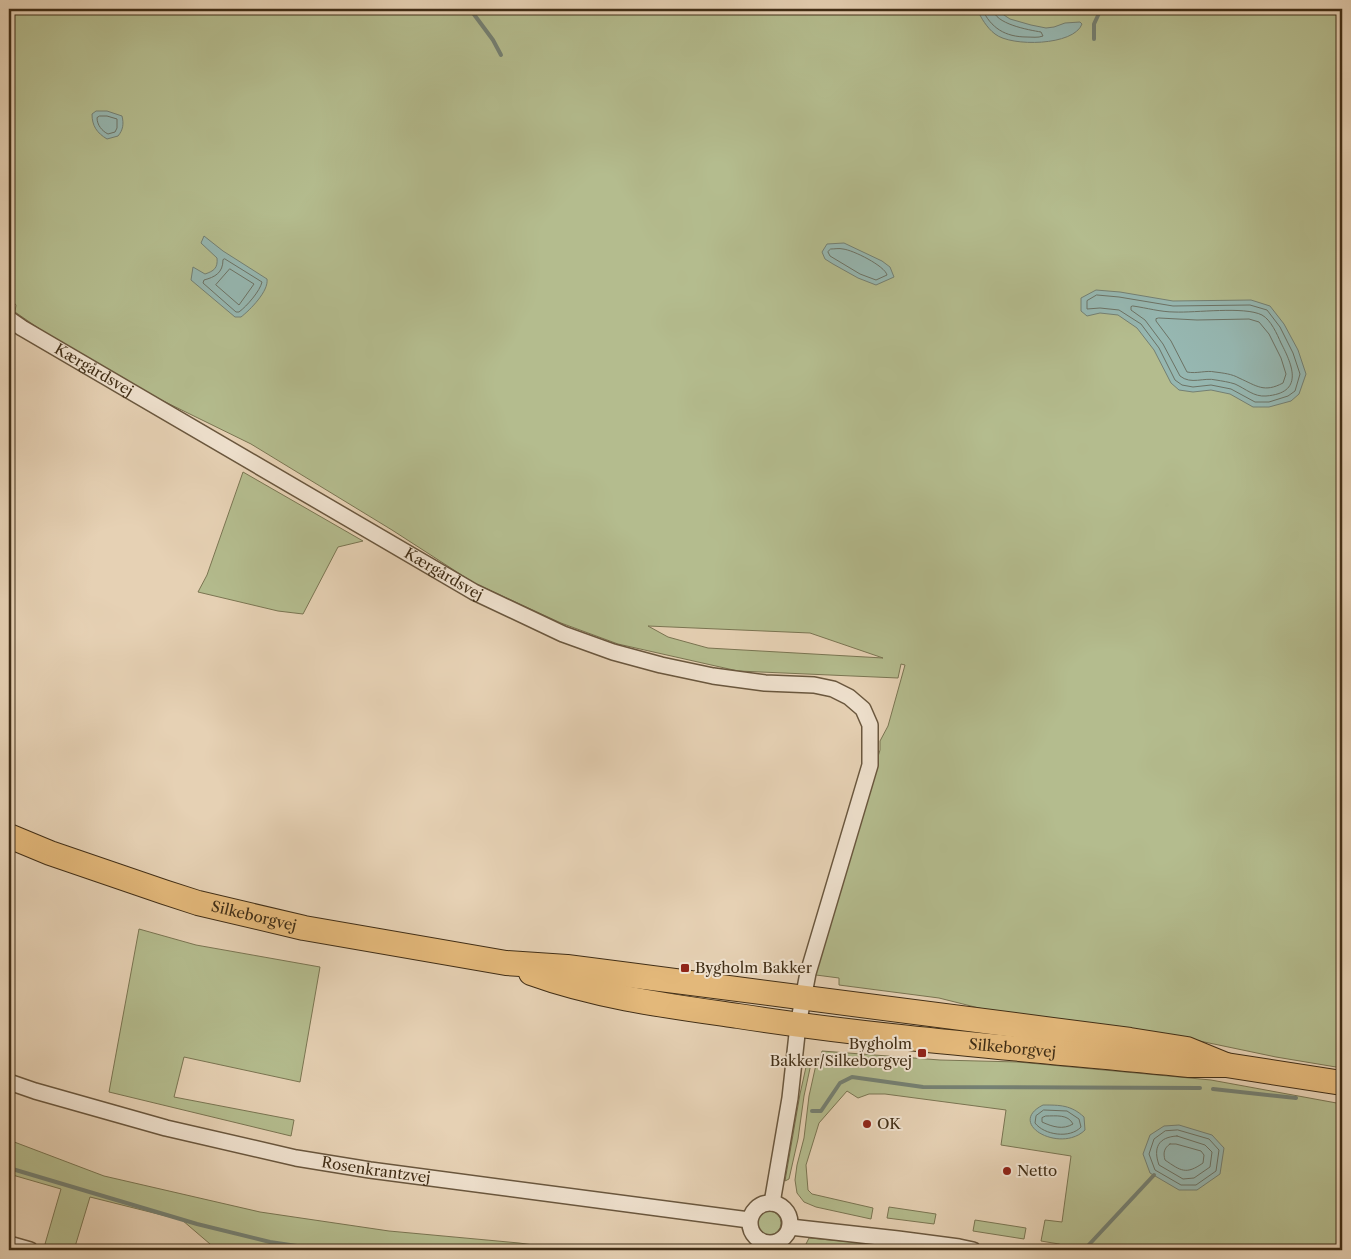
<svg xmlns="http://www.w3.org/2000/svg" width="1351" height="1259" font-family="'Libre Caslon Text',serif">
	<rect width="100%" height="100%" fill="#e6d1b4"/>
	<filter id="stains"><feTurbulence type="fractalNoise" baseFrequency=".004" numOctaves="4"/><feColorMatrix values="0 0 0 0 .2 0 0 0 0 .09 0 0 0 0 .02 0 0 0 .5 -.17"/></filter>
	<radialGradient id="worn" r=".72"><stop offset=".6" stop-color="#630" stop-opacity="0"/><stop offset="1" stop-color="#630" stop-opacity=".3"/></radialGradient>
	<!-- green -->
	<g fill="#b4bc8e" stroke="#7a7552" fill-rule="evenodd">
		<path d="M9,9H1342V1068L1276,1057L1190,1039L983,1009L939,998L839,985V978L816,975L814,969L880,750V741L888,726L905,665L901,664L898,678L738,671L618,644L561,623L474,583L392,530L251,444L147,393L47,334L15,312L16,305L9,297ZM648,626L810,633L883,658L708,648L668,637Z"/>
		<polygon points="243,472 363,541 338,547 303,614 278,611 198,592 207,575"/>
		<polygon points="139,929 196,945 320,967 300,1082 184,1057 174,1097 294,1120 291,1136 109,1092"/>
		<polygon points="822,1051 940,1060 1018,1062 1211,1080 1342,1104 1342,1250 1074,1250 1059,1244 1041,1241 1045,1220 1062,1222 1071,1156 1001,1145 1006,1110 885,1094 869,1094 858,1098 847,1091 819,1123 806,1165 808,1190 812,1194 873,1208 871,1219 816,1207 804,1202 797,1193 795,1180 797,1165 804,1138 809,1096 817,1060 820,1060"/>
		<polygon points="808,1058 812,1059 804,1096 798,1139 789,1179 785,1181 800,1094"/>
		<polygon points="9,1140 104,1176 260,1212 389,1231 519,1243 571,1250 217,1250 182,1220 90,1197 74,1250 67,1250 45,1244 61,1189 9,1174"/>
		<polygon points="889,1207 936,1214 934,1224 887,1218"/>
		<circle cx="769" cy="1223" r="12"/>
		<polygon points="975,1220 1026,1228 1024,1239 973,1231"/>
		<polygon points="809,1238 896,1246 930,1250 803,1250"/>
	</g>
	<!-- water -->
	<g fill="#96b7b1" stroke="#748073">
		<path d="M977,9H995L1010,19L1031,25L1046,28L1054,27L1065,23L1080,22L1082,24C1074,46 1011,47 995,34C987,28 981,18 977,9Z"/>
		<path d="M96,111H107L122,116C124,124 123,130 118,136L107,139C97,133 92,126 92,114Z"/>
		<path d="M204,236L223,251L267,279C269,291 250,310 241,317H235L191,280L193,267L205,274C214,271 218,268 217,258L201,243Z"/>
		<polygon points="844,243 882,261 890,267 894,277 876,285 858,278 833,264 825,259 822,252 827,244"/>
		<polygon points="1096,290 1120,292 1173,301 1251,300 1270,306 1284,324 1298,350 1306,374 1299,394 1291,401 1269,407 1253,407 1230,394 1211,390 1193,392 1179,390 1171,383 1154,350 1137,328 1118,315 1100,313 1087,316 1081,311 1081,298"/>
		<path d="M1043,1105C1060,1105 1071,1105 1084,1117L1085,1130C1061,1154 1005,1124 1043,1105Z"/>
		<polygon points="1179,1125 1212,1135 1224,1148 1220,1174 1197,1190 1179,1190 1150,1173 1143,1154 1150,1135 1164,1126"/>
	</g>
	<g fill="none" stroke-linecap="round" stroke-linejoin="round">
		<!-- shore -->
		<g stroke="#6c7264" stroke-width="1">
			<path d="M982,9C991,28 1005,37 1027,37C1032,37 1038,38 1043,36L1041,32C1029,30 994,24 993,9"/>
			<path d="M100,116H107L117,119V128L115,132L108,134C102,131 97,125 97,118Z"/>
			<path d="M831,249C835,249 839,248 843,249C853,250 885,266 887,275L876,280L860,274L830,256L828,252Z"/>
			<path d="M225,259L262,282C260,291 247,306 239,312H236L203,283L204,280C215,277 223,273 223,260Z"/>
			<polygon points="230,269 254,284 239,305 216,285"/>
			<polygon points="1097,295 1119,297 1173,306 1250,305 1267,310 1280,327 1293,353 1300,374 1295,391 1288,396 1269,402 1255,402 1231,389 1211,385 1193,387 1182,385 1175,380 1159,348 1141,324 1119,310 1100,308 1087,309 1087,301"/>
			<path d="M1133,306C1147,308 1161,312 1174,312C1196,313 1244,306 1262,315C1271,320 1277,334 1281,343C1293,366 1304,393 1266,396C1254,397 1246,389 1235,384C1229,382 1222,381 1216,380C1204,377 1191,385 1180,376L1163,344L1145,320L1131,310V307Z"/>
			<path d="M1159,318L1197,320L1249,319L1259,322L1269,334L1281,358L1286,374L1283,383C1264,393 1257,386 1239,378C1232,374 1223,373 1215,372C1206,370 1197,374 1187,372L1171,341L1156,321V319Z"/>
			<path d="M1044,1110L1067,1111L1079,1119L1081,1127C1070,1139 1044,1135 1035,1123L1036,1116Z"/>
			<path d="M1046,1116C1056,1116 1068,1114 1073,1124C1063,1130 1053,1127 1042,1122V1118Z"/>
			<polygon points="1178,1130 1209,1139 1219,1150 1216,1171 1196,1185 1181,1185 1155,1170 1149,1154 1154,1139 1165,1131"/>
			<path d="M1177,1136L1205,1145L1212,1152L1210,1167L1194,1178L1183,1179L1159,1165C1153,1148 1158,1137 1177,1136Z"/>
			<path d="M1170,1144H1176L1201,1151L1204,1155L1203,1163C1186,1175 1181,1171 1165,1160C1163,1153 1164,1148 1170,1144Z"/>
		</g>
		<!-- stream -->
		<g stroke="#748073" stroke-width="4">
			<polyline points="470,9 493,40 501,55"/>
			<polyline points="1094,39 1094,24 1101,9"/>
			<polyline points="1213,1089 1296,1098"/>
			<polyline points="812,1111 821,1111 840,1083 852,1077 923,1087 1200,1088"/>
			<polyline points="9,1168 197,1224 270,1242 324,1250"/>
			<polyline points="1084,1250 1154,1175"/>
		</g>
		<defs>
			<g id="minor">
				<path id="s1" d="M9,319L22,328L474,592L563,634L613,652L661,665L713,676L765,683L814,685L833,689L849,697L863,709L870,725V765L808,973L798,1025L790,1098L772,1203"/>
				<path id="s2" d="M9,1082L35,1091L166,1128L296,1158L370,1170L749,1220"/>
				<circle cx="770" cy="1223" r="20"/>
				<polyline points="790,1227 898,1239 959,1247 973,1250"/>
				<polyline points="9,1244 30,1250"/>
			</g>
			<g id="primary">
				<path id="s3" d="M9,836L50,853L164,892L198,903L304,928L506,963L567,967L629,975L1130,1040L1187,1049L1226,1065"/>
				<path id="s4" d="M531,973C597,997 668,1006 738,1016C886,1039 1039,1050 1189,1065H1226L1342,1083"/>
			</g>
		</defs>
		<!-- minor casing -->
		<use href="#minor" stroke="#6a573e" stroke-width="18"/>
		<!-- primary casing -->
		<use href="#primary" stroke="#412e16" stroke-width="26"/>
		<!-- minor -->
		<use href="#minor" stroke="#efe1ce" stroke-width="15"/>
		<!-- primary -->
		<use href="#primary" stroke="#e3b87a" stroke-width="24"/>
	</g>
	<!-- markers -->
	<g fill="#8f2418" stroke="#efe1ce" stroke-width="2">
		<rect x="680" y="963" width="10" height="10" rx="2.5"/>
		<rect x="917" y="1048" width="10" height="10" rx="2.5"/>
		<circle cx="867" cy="1124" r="5"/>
		<circle cx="1007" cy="1171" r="5"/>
	</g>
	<g text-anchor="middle" stroke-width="4" stroke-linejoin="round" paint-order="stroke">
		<!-- street labels -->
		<g font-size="15" fill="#412e16" stroke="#efe1ce">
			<text dy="5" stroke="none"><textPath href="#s1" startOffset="99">Kærgårdsvej</textPath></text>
			<text dy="5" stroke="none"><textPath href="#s1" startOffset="504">Kærgårdsvej</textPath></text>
			<text dy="5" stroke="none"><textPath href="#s3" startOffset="258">Silkeborgvej</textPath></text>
			<text dy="5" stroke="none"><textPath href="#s4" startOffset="488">Silkeborgvej</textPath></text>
			<text dy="5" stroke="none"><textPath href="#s2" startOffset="378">Rosenkrantzvej</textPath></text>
		</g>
		<!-- poi labels -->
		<g font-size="15" fill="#412e16" stroke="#efe1ce" text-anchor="start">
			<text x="695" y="973">Bygholm Bakker</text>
			<text x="912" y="1049" text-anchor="end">Bygholm<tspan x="912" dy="17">Bakker/Silkeborgvej</tspan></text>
			<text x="877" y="1129">OK</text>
			<text x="1017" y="1176">Netto</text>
		</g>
	</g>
	<!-- margin -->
	<rect width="1351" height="1259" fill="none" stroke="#e6d1b4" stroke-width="30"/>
	<rect x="10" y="10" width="1331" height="1239" fill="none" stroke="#412e16" stroke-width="2.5"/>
	<rect x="15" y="15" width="1321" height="1229" fill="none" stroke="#412e16"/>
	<rect width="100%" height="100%" filter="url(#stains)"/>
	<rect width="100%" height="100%" fill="url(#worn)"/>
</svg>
